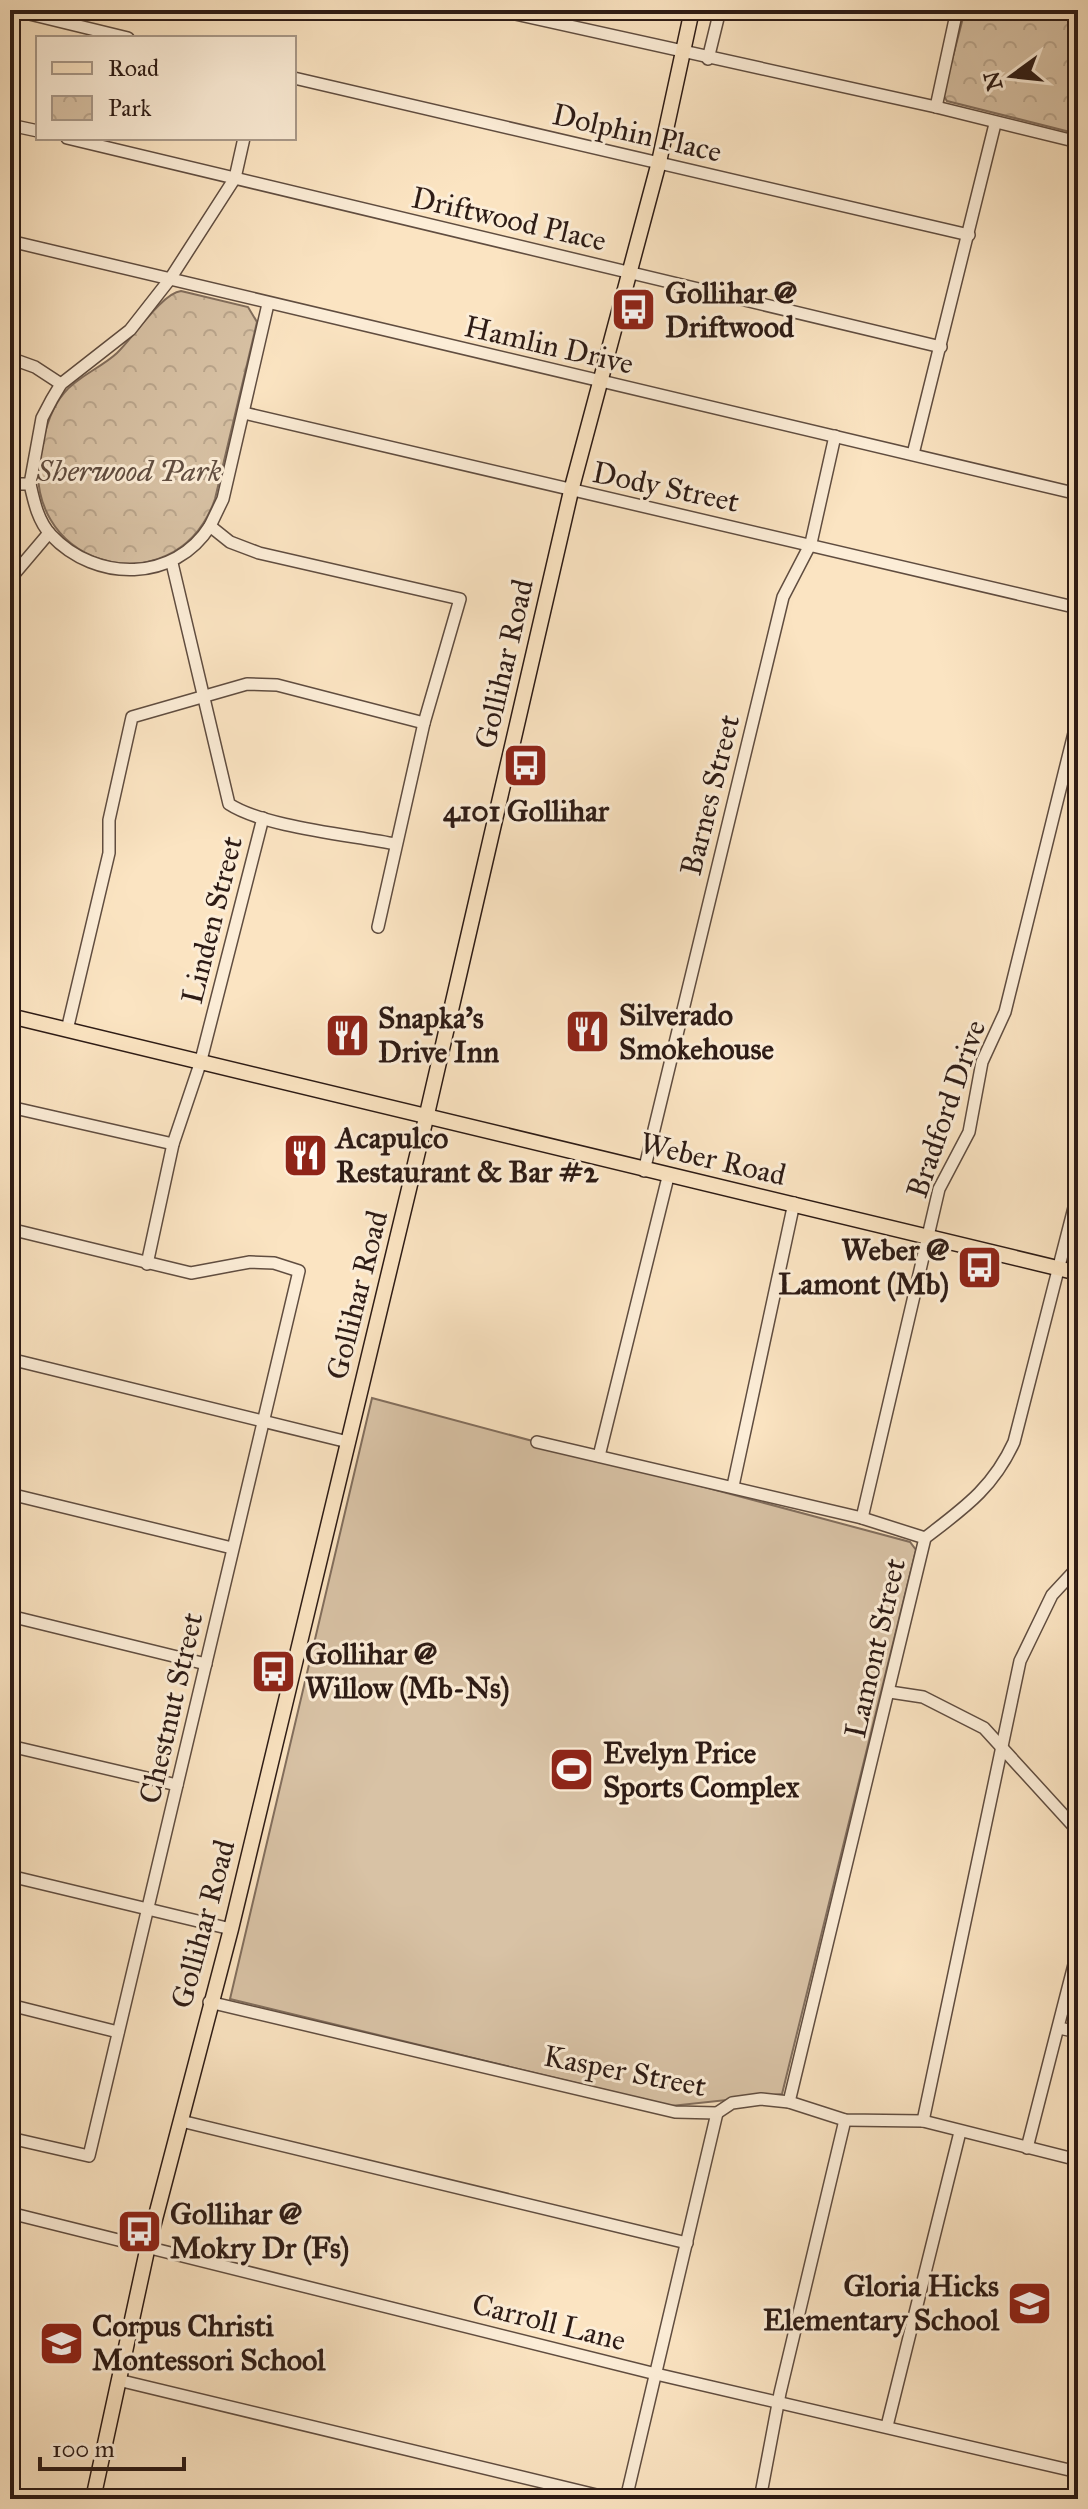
<svg xmlns="http://www.w3.org/2000/svg" width="1088" height="2509" font-family="'IM FELL Great Primer',serif">
	<defs>
		<pattern id="park-crowns" width="20" height="18" patternUnits="userSpaceOnUse" patternTransform="scale(2)"><rect width="20" height="18" fill="#d8c2a5"/><path d="M2 6a3 3 0 1 1 6 0M12 15a3 3 0 1 1 6 0" fill="none" stroke="#baa68d"/></pattern>
	</defs>
	<rect width="100%" height="100%" fill="#fbe4c2"/>
	<filter id="stains"><feTurbulence type="fractalNoise" baseFrequency=".0025" numOctaves="4"/><feColorMatrix values="0 0 0 0 .2 0 0 0 0 .09 0 0 0 0 .02 0 0 0 .5 -.17"/></filter>
	<radialGradient id="worn" r=".72"><stop offset=".6" stop-color="#630" stop-opacity="0"/><stop offset="1" stop-color="#630" stop-opacity=".3"/></radialGradient>
	<!-- grass -->
	<polygon fill="#d8c2a5" stroke="#826e5d" stroke-width="2" points="372,1398 910,1542 916,1550 782,2094 671,2106 230,1999"/>
	<!-- park -->
	<g fill="url(#park-crowns)" stroke="#826e5d" stroke-width="2">
		<polygon points="965,10 1078,10 1078,134 947,101 943,95"/>
		<path d="M181,291L248,307L257,322L215,499C175,613 11,565 42,443C47,425 52,407 64,393C78,376 101,368 117,353C133,338 162,293 181,291Z"/>
	</g>
	<g fill="none" stroke-linecap="round" stroke-linejoin="round">
		<defs>
			<g id="minor">
				<polyline points="13,10 128,38"/>
				<polyline points="497,10 936,107 1078,142"/>
				<polyline points="708,59 720,10"/>
				<polyline points="294,78 969,235"/>
				<polyline points="936,107 957,10"/>
				<polyline points="10,125 38,131"/>
				<polyline points="67,138 941,347"/>
				<polyline points="10,241 1078,494"/>
				<polyline points="10,358 35,367 61,384"/>
				<polyline points="244,413 1078,608"/>
				<polyline points="913,454 995,124"/>
				<path d="M10,484H30C34,502 38,521 51,535C96,583 175,582 210,526L230,542L259,553L460,599L424,723L378,927"/>
				<polyline points="30,484 42,418 52,399 61,384 130,330 170,279 235,178 244,138"/>
				<polyline points="210,526 223,499 268,304"/>
				<path d="M172,563L229,804C264,827 351,835 395,844"/>
				<polyline points="10,579 49,533"/>
				<polyline points="1078,668 1078,682"/>
				<polyline points="10,688 10,699"/>
				<polyline points="67,1030 109,853 109,820 132,717 247,684 277,685 424,723"/>
				<polyline points="10,1107 173,1144"/>
				<polyline points="644,1171 783,597 811,543 835,436"/>
				<polyline points="10,1229 191,1273 250,1262 274,1263 299,1271 89,2156 10,2138"/>
				<polyline points="147,1264 173,1144 200,1064 263,818"/>
				<polyline points="10,1359 348,1442"/>
				<polyline points="537,1442 862,1518 925,1538"/>
				<polyline points="599,1456 668,1177"/>
				<polyline points="733,1486 794,1203"/>
				<polyline points="10,1494 232,1548"/>
				<polyline points="862,1518 939,1189 969,1132 982,1062 1005,1012 1078,717"/>
				<polyline points="10,1616 206,1664"/>
				<polyline points="890,1692 923,1697 984,1728 1078,1831"/>
				<polyline points="10,1746 177,1785"/>
				<polyline points="10,1876 231,1929"/>
				<polyline points="209,2002 675,2112 717,2113 732,2103 761,2099 789,2102 845,2120 923,2121 1078,2160"/>
				<polyline points="10,2005 118,2032"/>
				<polyline points="1059,2028 1078,2032"/>
				<path d="M789,2102L925,1538C964,1508 993,1488 1014,1442L1078,1192"/>
				<polyline points="181,2121 687,2243"/>
				<polyline points="923,2121 1020,1661 1052,1595 1078,1567"/>
				<polyline points="1027,2148 1078,1949"/>
				<polyline points="10,2213 656,2374 1078,2472"/>
				<polyline points="118,2380 613,2499"/>
				<polyline points="887,2426 960,2132"/>
				<polyline points="626,2499 717,2113"/>
				<polyline points="760,2499 780,2393 845,2120"/>
			</g>
			<g id="major">
				<polyline points="10,1016 1078,1273"/>
				<polyline points="93,2499 148,2246 231,1929 427,1114 571,491 659,162 692,10"/>
			</g>
		</defs>
		<!-- minor casing -->
		<use href="#minor" stroke="#604d40" stroke-width="14"/>
		<!-- major casing -->
		<use href="#major" stroke="#2d1b15" stroke-width="17"/>
		<!-- minor -->
		<use href="#minor" stroke="#fcedd7" stroke-width="11"/>
		<!-- major -->
		<use href="#major" stroke="#fbe4c2" stroke-width="14"/>
	</g>
	<!-- icons -->
	<defs>
		<symbol id="bus-square" viewBox="-11 -11 22 22"><rect x="-9" y="-9" width="18" height="18" rx="4" fill="#8f2418" stroke="#fcedd7"/><path d="M-5-6H5V4H4V6H2V4H-2V6H-4V4H-5ZM-3.5-4V0h7V-4ZM-3.5 1.2v1.5H-2V1.2ZM2 1.2v1.5H3.5V1.2Z" fill="#fff"/></symbol>
		<symbol id="restaurant-square" viewBox="-11 -11 22 22"><rect x="-9" y="-9" width="18" height="18" rx="4" fill="#8f2418" stroke="#fcedd7"/><path d="M-5-6h1v4h1v-4h1v4h1v-4h1v5L-1.5 .5V6h-2V.5L-5-1ZM5-6V6H3V1.5H1.5Q1.5-4 5-6Z" fill="#fff"/></symbol>
		<symbol id="stadium-square" viewBox="-11 -11 22 22"><rect x="-9" y="-9" width="18" height="18" rx="4" fill="#8f2418" stroke="#fcedd7"/><path d="M0-5a6.5 5 0 1 0 0 10a6.5 5 0 1 0 0-10ZM-3.5-1.8h7v3.6h-7Z" fill="#fff"/></symbol>
		<symbol id="school-square" viewBox="-11 -11 22 22"><rect x="-9" y="-9" width="18" height="18" rx="4" fill="#8f2418" stroke="#fcedd7"/><path d="M0-5L7-2L0 1L-7-2ZM-4 1L0 2.5L4 1V4Q0 6-4 4Z" fill="#fff"/></symbol>
	</defs>
	<g fill-rule="evenodd">
		<use href="#bus-square" x="608" y="284" width="51" height="51"/>
		<use href="#bus-square" x="500" y="740" width="51" height="51"/>
		<use href="#restaurant-square" x="562" y="1006" width="51" height="51"/>
		<use href="#restaurant-square" x="322" y="1010" width="51" height="51"/>
		<use href="#restaurant-square" x="280" y="1130" width="51" height="51"/>
		<use href="#bus-square" x="954" y="1242" width="51" height="51"/>
		<use href="#bus-square" x="248" y="1646" width="51" height="51"/>
		<use href="#stadium-square" x="546" y="1744" width="51" height="51"/>
		<use href="#bus-square" x="114" y="2206" width="51" height="51"/>
		<use href="#school-square" x="1004" y="2278" width="51" height="51"/>
		<use href="#school-square" x="36" y="2318" width="51" height="51"/>
	</g>
	<g text-anchor="middle" stroke-width="6" stroke-linejoin="round" paint-order="stroke">
		<!-- street labels -->
		<g font-size="30" fill="#2d1b15" stroke="#fcedd7">
			<text transform="translate(637 133) rotate(13)" y="10">Dolphin Place</text>
			<text transform="translate(509 219) rotate(13)" y="10">Driftwood Place</text>
			<text transform="translate(549 345) rotate(13)" y="10">Hamlin Drive</text>
			<text transform="translate(666 487) rotate(12)" y="10">Dody Street</text>
			<text transform="translate(504 664) rotate(-77)" y="10">Gollihar Road</text>
			<text transform="translate(710 795) rotate(-76)" y="10">Barnes Street</text>
			<text transform="translate(212 920) rotate(-76)" y="10">Linden Street</text>
			<text transform="translate(946 1109) rotate(-71)" y="10">Bradford Drive</text>
			<text transform="translate(713 1159) rotate(13)" y="10">Weber Road</text>
			<text transform="translate(357 1295) rotate(-76)" y="10">Gollihar Road</text>
			<text transform="translate(875 1648) rotate(-77)" y="10">Lamont Street</text>
			<text transform="translate(171 1708) rotate(-77)" y="10">Chestnut Street</text>
			<text transform="translate(203 1924) rotate(-75)" y="10">Gollihar Road</text>
			<text transform="translate(625 2071) rotate(11)" y="10">Kasper Street</text>
			<text transform="translate(549 2322) rotate(14)" y="10">Carroll Lane</text>
		</g>
		<!-- poi labels -->
		<g font-size="30" font-weight="bold" fill="#2d1b15" stroke="#fcedd7" text-anchor="start">
			<text x="665" y="303">Gollihar @<tspan x="665" dy="34">Driftwood</tspan></text>
			<text x="526" y="821" text-anchor="middle">4101 Gollihar</text>
			<text x="619" y="1025">Silverado<tspan x="619" dy="34">Smokehouse</tspan></text>
			<text x="378" y="1028">Snapka's<tspan x="378" dy="34">Drive Inn</tspan></text>
			<text x="336" y="1148">Acapulco<tspan x="336" dy="34">Restaurant &amp; Bar #2</tspan></text>
			<text x="949" y="1260" text-anchor="end">Weber @<tspan x="949" dy="34">Lamont (Mb)</tspan></text>
			<text x="305" y="1664">Gollihar @<tspan x="305" dy="34">Willow (Mb-Ns)</tspan></text>
			<text x="603" y="1763">Evelyn Price<tspan x="603" dy="34">Sports Complex</tspan></text>
			<text x="170" y="2224">Gollihar @<tspan x="170" dy="34">Mokry Dr (Fs)</tspan></text>
			<text x="999" y="2296" text-anchor="end">Gloria Hicks<tspan x="999" dy="34">Elementary School</tspan></text>
			<text x="92" y="2336">Corpus Christi<tspan x="92" dy="34">Montessori School</tspan></text>
		</g>
		<!-- park labels -->
		<g font-size="30" font-style="italic" fill="#604d40" stroke="#fcedd7">
			<text x="129" y="481">Sherwood Park</text>
		</g>
	</g>
	<!-- margin -->
	<rect width="1088" height="2509" fill="none" stroke="#fbe4c2" stroke-width="40"/>
	<rect x="12" y="12" width="1064" height="2485" fill="none" stroke="#2d1b15" stroke-width="4"/>
	<rect x="20" y="20" width="1048" height="2469" fill="none" stroke="#2d1b15" stroke-width="2"/>
	<!-- legend -->
	<rect x="36" y="36" width="260" height="104" fill="#fcedd7" stroke="#a99989" stroke-width="2"/>
	<rect x="52" y="62" width="40" height="12" fill="#fbe4c2" stroke="#a99989" stroke-width="2"/>
	<text x="108" y="76" font-size="24" fill="#2d1b15">Road</text>
	<rect x="52" y="96" width="40" height="24" fill="url(#park-crowns)" stroke="#a99989" stroke-width="2"/>
	<text x="108" y="116" font-size="24" fill="#2d1b15">Park</text>
	<!-- north arrow -->
	<g transform="translate(1012 76) rotate(255)" stroke="#fcedd7" stroke-width="6" paint-order="stroke">
	<path d="M0-6L14 30L0 20L-14 30Z" fill="#2d1b15"/>
	<text y="-12" font-size="22" font-weight="bold" text-anchor="middle" fill="#2d1b15">N</text>
	</g>
	<!-- scale -->
	<path d="M40 2457v12h144v-12" fill="none" stroke="#2d1b15" stroke-width="4"/>
	<text x="52" y="2457" font-size="24" fill="#2d1b15" stroke="#fcedd7" stroke-width="6" paint-order="stroke">100 m</text>
	<rect width="100%" height="100%" filter="url(#stains)"/>
	<rect width="100%" height="100%" fill="url(#worn)"/>
</svg>
